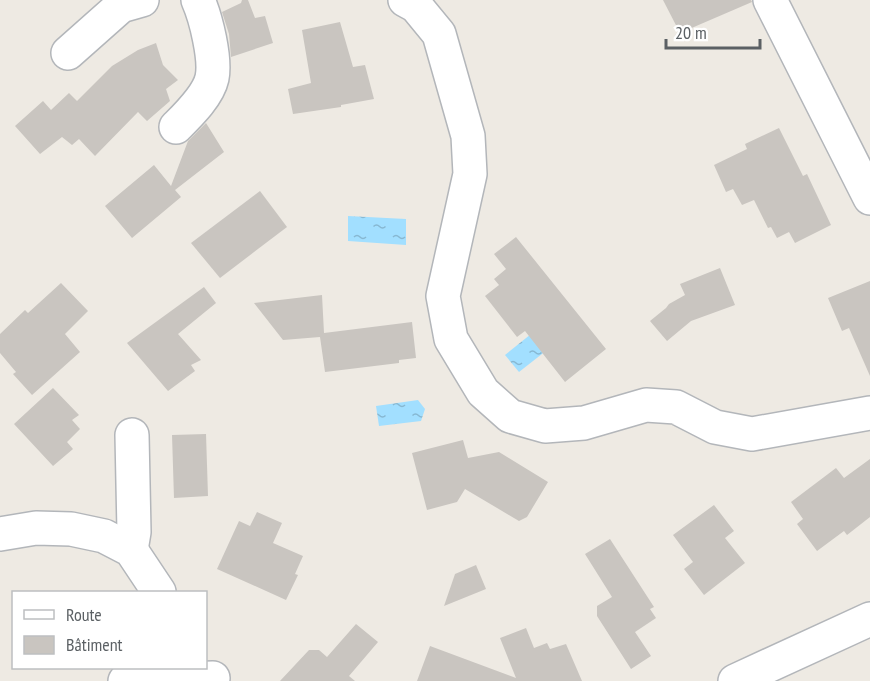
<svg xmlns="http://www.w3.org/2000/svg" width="870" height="681" font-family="'PT Sans Narrow',sans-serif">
	<defs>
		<pattern id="water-ripples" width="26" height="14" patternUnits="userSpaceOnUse" patternTransform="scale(1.5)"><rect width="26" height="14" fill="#a2dfff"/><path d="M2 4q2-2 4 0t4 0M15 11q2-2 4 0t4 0" fill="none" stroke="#87b8d2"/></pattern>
	</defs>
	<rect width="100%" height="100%" fill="#eeeae3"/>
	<!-- water -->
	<g fill="url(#water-ripples)">
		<polygon points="348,216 406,219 406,245 348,241"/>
		<polygon points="541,326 556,343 519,372 505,355"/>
		<polygon points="418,400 425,409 421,421 379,426 376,406"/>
	</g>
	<!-- building -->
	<g fill="#c9c5c0">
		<polygon points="242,0 248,0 255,18 265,16 273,43 231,57 229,34 222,12 241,3"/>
		<polygon points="663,0 751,0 752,2 680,33"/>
		<polygon points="340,22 353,67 365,65 374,99 341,105 341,107 293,114 288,89 311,83 302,30"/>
		<polygon points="156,43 163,65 178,80 166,89 170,101 147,121 138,112 95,156 79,139 72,145 62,137 40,154 15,126 43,101 51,110 69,93 77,101 112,66 138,50"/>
		<polygon points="206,123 224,152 175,190 181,197 132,238 105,206 154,165 171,186 188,141"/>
		<polygon points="779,128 803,176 807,174 831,225 795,243 789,232 777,238 771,227 768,228 754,200 742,205 733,189 726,192 714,165 747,149 745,144"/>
		<polygon points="260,191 287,227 220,278 191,243"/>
		<polygon points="516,237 606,349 565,382 525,331 517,337 485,296 499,285 494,279 506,269 494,254"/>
		<polygon points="720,268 735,305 691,321 667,341 650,321 666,308 669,304 685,295 680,284"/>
		<polygon points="870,281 870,376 849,328 842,331 828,298"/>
		<polygon points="61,283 88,311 65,334 80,352 32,395 13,374 16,372 0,353 0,334 25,310 28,313"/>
		<polygon points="204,287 216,303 178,334 201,360 191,365 195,371 168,391 127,343"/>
		<polygon points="322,295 324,333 412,322 416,358 399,360 399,363 325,372 320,337 283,340 254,303"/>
		<polygon points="53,388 79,415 72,420 80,429 67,442 73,449 53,466 14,424"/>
		<polygon points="206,434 208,496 174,498 172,435"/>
		<polygon points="463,440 468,458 499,452 548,482 527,517 519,521 465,489 457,502 427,510 412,453"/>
		<polygon points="870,459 870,517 847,535 844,531 817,551 797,524 803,519 791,502 836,468 844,478"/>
		<polygon points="714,505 734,531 725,538 745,563 704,595 684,569 693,562 673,535"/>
		<polygon points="257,512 282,523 273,543 303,556 295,574 298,575 286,600 217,569 239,521 250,526"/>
		<polygon points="610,539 654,607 650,609 656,618 635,632 651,656 631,669 597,616 597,606 612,597 585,554"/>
		<polygon points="476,565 486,589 444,606 455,574"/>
		<polygon points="356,624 378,642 349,676 355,681 280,681 309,650 319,650 327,657"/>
		<polygon points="526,628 534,648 547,643 550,649 566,644 582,681 417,681 430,646 516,678 500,638"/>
	</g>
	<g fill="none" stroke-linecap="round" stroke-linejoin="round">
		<defs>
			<g id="minor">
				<polyline points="405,0 416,6 439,34 468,136 470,174 443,296 451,339 483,392 510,416 545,426 584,423 646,405 676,407 715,427 752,434 870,413"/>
				<polyline points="770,0 870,198"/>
				<polyline points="68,53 121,6 142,0"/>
				<path d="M176,127C188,115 208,96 212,78C216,59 206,18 198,0"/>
				<polyline points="0,534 36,528 71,529 104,536 131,550 159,592"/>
				<polyline points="131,550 134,532 132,435"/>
				<polyline points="125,681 213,678"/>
				<polyline points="735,681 870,619"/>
			</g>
		</defs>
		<!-- minor casing -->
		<use href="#minor" stroke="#b3b6ba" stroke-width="36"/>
		<!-- minor -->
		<use href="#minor" stroke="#fff" stroke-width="33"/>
	</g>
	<!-- legend -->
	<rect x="12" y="591" width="195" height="78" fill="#ffffff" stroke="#bdbfc1" stroke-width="1.5"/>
	<rect x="24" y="610" width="30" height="9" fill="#ffffff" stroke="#bdbfc1" stroke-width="1.5"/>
	<text x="66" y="621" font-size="18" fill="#5b6064">Route</text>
	<rect x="24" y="636" width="30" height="18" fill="#c9c5c0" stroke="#bdbfc1" stroke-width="1.5"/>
	<text x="66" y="651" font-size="18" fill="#5b6064">Bâtiment</text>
	<!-- scale -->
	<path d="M666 39v9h94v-9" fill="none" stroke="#5b6064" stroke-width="3"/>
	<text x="675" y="39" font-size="18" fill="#5b6064" stroke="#ffffff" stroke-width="4.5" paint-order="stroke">20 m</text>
</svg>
